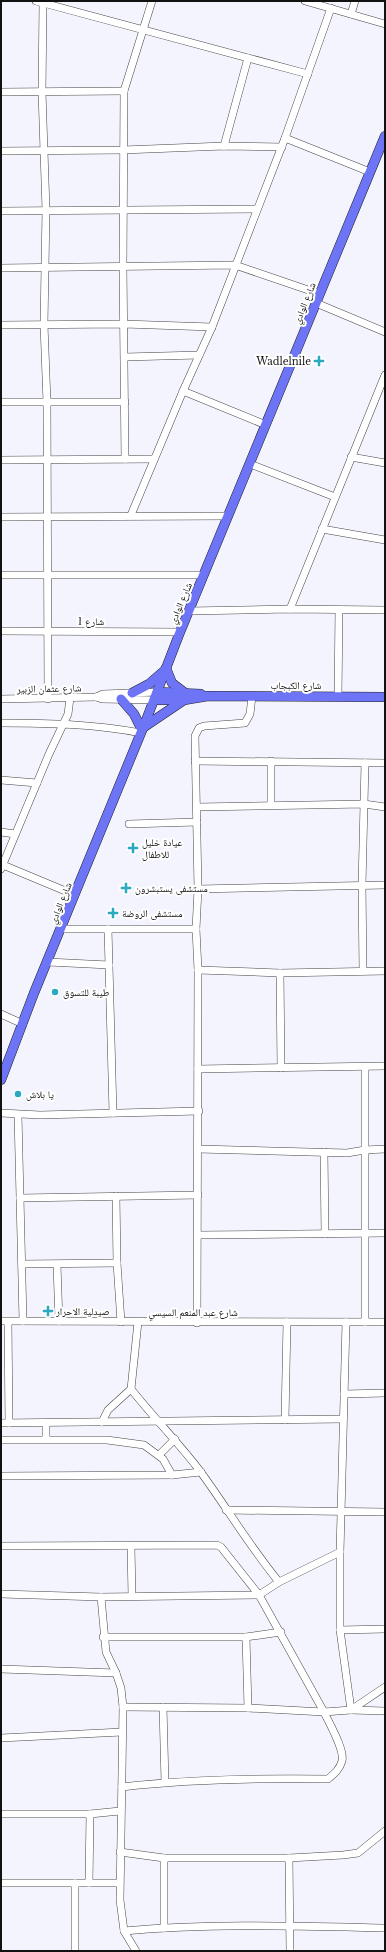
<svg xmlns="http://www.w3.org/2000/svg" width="386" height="1952" font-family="'Libre Baskerville','Noto Naskh Arabic',serif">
	<rect width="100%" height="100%" fill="#f4f4ff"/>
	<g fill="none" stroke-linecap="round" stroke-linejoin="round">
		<defs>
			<g id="minor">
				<polyline points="36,1 308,74"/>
				<polyline points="305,1 385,24"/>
				<polyline points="43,3 42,92 46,210 44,325 47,402 48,699"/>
				<polyline points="351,14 355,1"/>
				<polyline points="1,92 124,91"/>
				<polyline points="285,138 370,172"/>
				<polyline points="224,146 248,58"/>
				<polyline points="1,151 123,150 224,146 282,147"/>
				<polyline points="1,211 257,209"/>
				<polyline points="1,268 235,265 320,294"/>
				<polyline points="316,303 385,332"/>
				<polyline points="1,325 124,324 212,327"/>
				<polyline points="125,357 199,355"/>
				<polyline points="183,391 266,425"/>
				<polyline points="1,402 125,402"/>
				<polyline points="351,457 385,463"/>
				<polyline points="125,459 123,267 124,91 152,1"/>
				<polyline points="1,460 154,459"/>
				<polyline points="250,464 335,497"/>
				<polyline points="131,515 183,391 212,327 285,138 331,8"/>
				<polyline points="1,517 228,516"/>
				<polyline points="322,529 385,540"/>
				<polyline points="1,575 203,575"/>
				<polyline points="290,609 385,375"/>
				<polyline points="189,611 290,609 385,610"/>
				<polyline points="1,631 180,632"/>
				<polyline points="96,697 102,699 154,700"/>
				<polyline points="338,697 339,610"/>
				<polyline points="1,699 96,697 103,694 157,692"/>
				<path d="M1,723C48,723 95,724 141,733"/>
				<polyline points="195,761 385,763"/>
				<polyline points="1,780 37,783"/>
				<polyline points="271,805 271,761"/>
				<polyline points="197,807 364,804 385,807"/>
				<polyline points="129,824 197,822"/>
				<polyline points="1,832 15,834"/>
				<polyline points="3,865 75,895"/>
				<polyline points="1,869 49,754 68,714 70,698"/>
				<polyline points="198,889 385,885"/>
				<polyline points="61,929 196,929"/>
				<polyline points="108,929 113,1113"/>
				<polyline points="48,962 109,965"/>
				<polyline points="198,970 280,973 385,971"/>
				<polyline points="363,971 362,885 365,763"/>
				<polyline points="280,973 281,1068"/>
				<polyline points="1,1014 23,1024"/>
				<polyline points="365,1067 365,1322"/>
				<polyline points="198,1069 385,1066"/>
				<polyline points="1,1113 40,1115 199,1111"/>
				<polyline points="18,1115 23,1321"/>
				<polyline points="198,1149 347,1153 365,1150 385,1149"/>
				<polyline points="324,1152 325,1234"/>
				<polyline points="116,1196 117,1263 121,1322"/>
				<polyline points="20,1198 198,1195"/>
				<polyline points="198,1235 385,1233"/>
				<polyline points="22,1264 117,1263"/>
				<polyline points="57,1265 59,1321"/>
				<polyline points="1,1321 385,1322"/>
				<polyline points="8,1322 9,1423"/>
				<polyline points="197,1323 198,970 196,929 198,889 195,736 199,728 204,726 245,723 250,714 252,696"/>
				<path d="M131,1389C153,1417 178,1442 200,1471C227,1508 250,1547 279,1582"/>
				<polyline points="344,1394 385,1393"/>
				<polyline points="285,1420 287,1322"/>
				<polyline points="102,1422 108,1410 131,1389 138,1322"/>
				<polyline points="1,1423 343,1419"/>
				<polyline points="46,1423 46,1439"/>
				<polyline points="1,1440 107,1440 144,1445 163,1459 172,1475"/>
				<polyline points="159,1455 175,1439"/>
				<polyline points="1,1476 172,1475 201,1472"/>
				<polyline points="226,1510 385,1512"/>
				<polyline points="1,1546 217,1545 221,1547 259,1595 324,1712"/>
				<polyline points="131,1547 132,1596"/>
				<polyline points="340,1552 340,1630 351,1710 385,1711"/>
				<polyline points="1,1594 101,1597 259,1595 279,1582 340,1552 346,1322"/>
				<polyline points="101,1597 106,1652 116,1673 121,1688 123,1707 120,1900 124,1931 136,1951"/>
				<polyline points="340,1630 385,1629"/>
				<polyline points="103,1637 246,1637 281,1632"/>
				<polyline points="246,1637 248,1708"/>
				<polyline points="1,1669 116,1673"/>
				<polyline points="123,1707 248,1708 324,1712"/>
				<polyline points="163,1707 165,1782"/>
				<polyline points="1,1738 122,1732"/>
				<path d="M122,1787C190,1779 259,1778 328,1779C334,1774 340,1769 342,1761C345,1750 329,1723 324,1712L351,1710L385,1687"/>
				<polyline points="1,1814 90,1814 120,1811"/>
				<polyline points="120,1852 164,1858 289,1858 343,1855 358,1853 385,1831"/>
				<polyline points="289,1858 290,1951"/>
				<polyline points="1,1883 119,1883"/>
				<polyline points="75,1883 75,1951"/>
				<polyline points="89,1883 90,1814"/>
				<polyline points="164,1928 164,1858"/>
				<path d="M124,1931C211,1923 298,1926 385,1928"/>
			</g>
			<g id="major">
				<polyline points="166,668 172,683 185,693"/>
				<polyline points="157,692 201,694"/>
				<polyline points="132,693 149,684 164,671"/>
				<polyline points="121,699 134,714 142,730"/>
				<polyline points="154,700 184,700 208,696 385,697"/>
				<polyline points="144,727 184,700"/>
				<polyline points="1,1080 34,993 145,723 180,632 385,136"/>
			</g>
		</defs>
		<!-- minor casing -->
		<use href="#minor" stroke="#444" stroke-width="8"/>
		<!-- major casing -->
		<use href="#major" stroke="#222" stroke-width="10"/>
		<!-- minor -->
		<use href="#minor" stroke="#fff" stroke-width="7"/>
		<!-- major -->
		<use href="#major" stroke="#6d74f6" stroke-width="9"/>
	</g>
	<!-- markers -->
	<g fill="#29aac0" stroke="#fff" stroke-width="1.5">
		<path d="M317 355h4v4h4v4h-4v4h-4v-4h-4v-4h4z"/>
		<path d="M131 842h4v4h4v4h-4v4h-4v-4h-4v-4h4z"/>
		<path d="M124 882h4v4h4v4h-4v4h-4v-4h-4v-4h4z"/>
		<path d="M111 907h4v4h4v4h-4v4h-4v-4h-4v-4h4z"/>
		<circle cx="55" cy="992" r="4"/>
		<circle cx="18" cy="1094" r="4"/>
		<path d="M46 1305h4v4h4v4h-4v4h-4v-4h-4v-4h4z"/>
	</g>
	<g text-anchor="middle" stroke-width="4" stroke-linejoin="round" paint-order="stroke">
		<!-- street labels -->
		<g font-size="10" fill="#111" stroke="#fff">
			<text transform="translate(304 303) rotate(-68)" y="4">شارع الوادي</text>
			<text transform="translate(180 603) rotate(-67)" y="4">شارع الوادي</text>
			<text transform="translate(91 621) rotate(1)" y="4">شارع 1</text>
			<text x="296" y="689">شارع الكبجاب</text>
			<text transform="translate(49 688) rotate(-1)" y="4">شارع عثمان الزبير</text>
			<text transform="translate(60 903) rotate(-68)" y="4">شارع الوادي</text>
			<text x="193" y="1316">شارع عبد المنعم السيسي</text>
		</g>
		<!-- poi labels -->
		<g font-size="10" fill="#111" stroke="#fff" text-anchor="start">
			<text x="311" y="365" text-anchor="end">Wadlelnile</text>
			<text x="142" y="846">عيادة خليل<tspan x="142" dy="12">للاطفال</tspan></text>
			<text x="135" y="892">مستشفى يستبشرون</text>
			<text x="122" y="917">مستشفى الروضة</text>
			<text x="63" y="996">طيبة للتسوق</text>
			<text x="26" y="1098">يا بلاش</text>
			<text x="56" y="1315">صيدلية الاحرار</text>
		</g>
	</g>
	<!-- border -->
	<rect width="386" height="1952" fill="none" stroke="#111111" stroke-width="4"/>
</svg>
